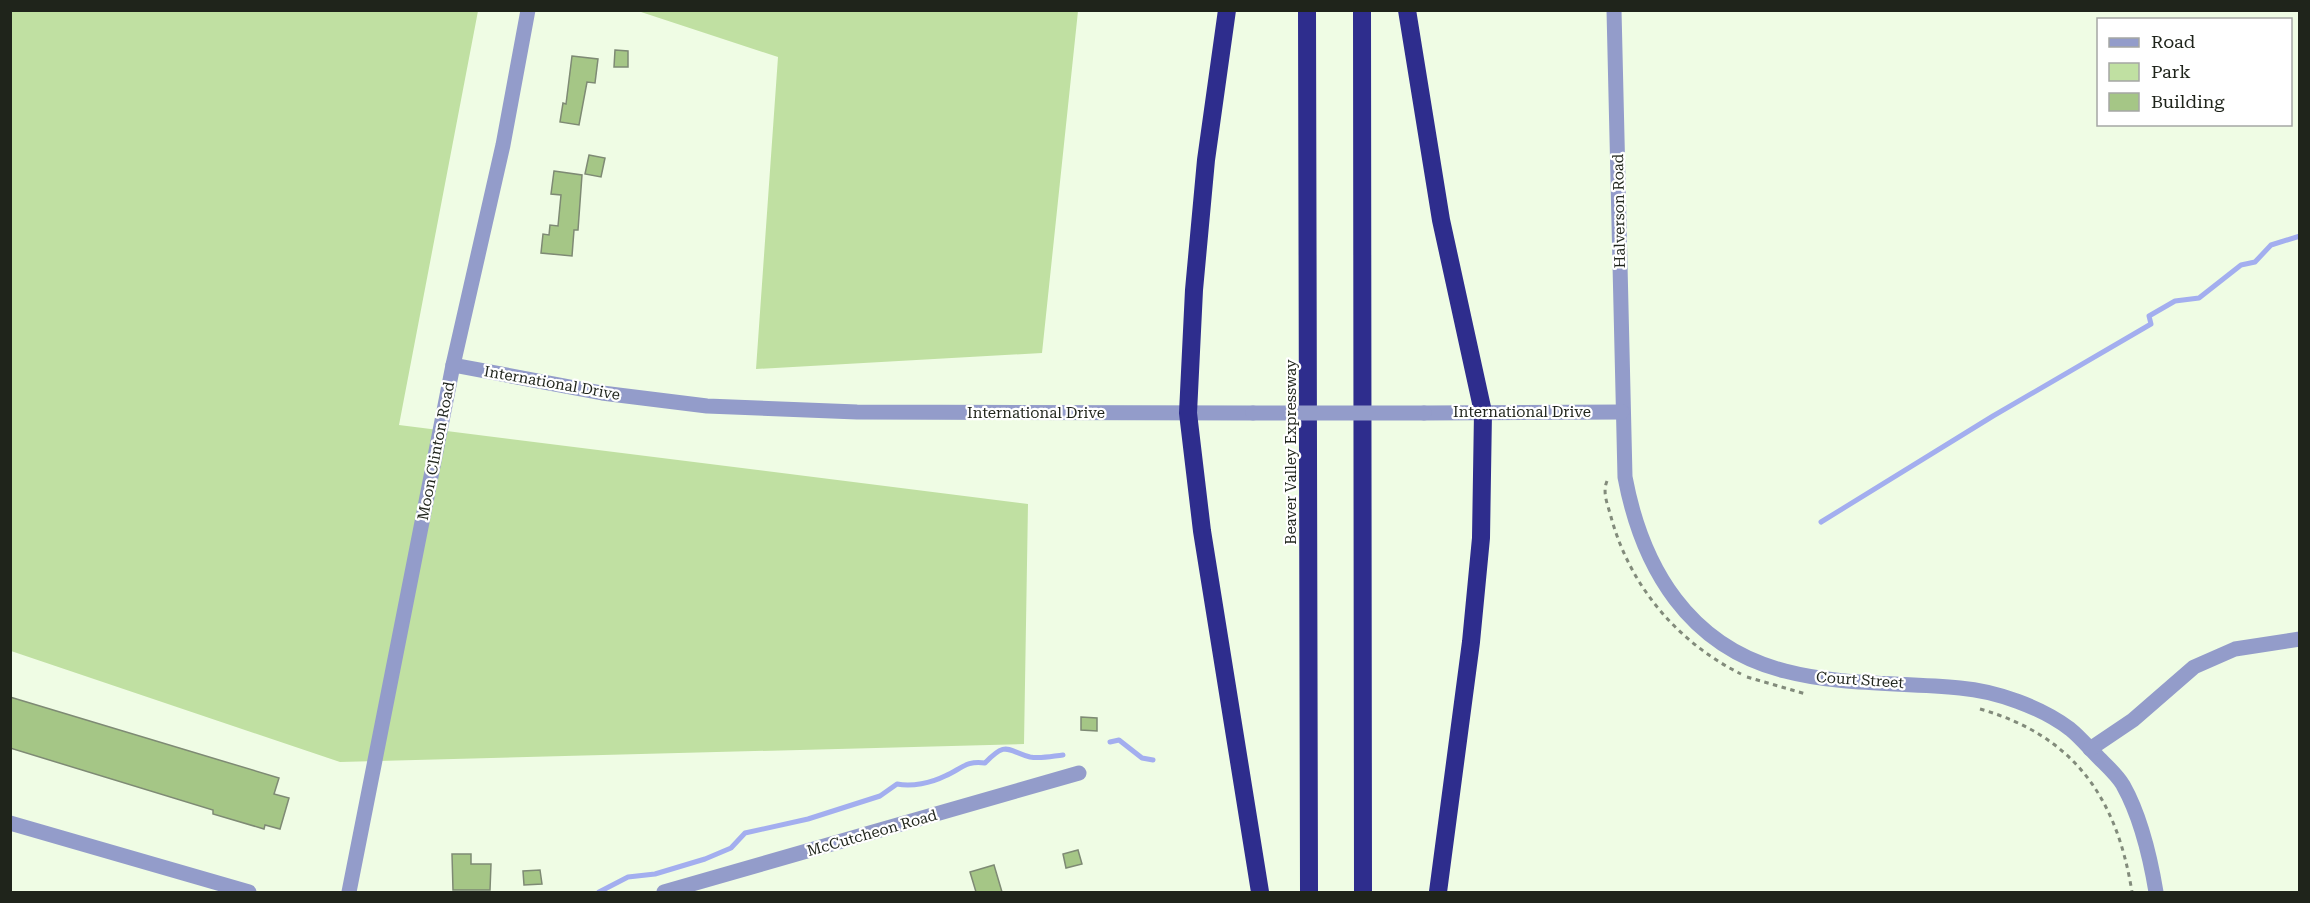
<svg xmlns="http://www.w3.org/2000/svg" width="2310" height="903" font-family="'Roboto Serif',serif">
	<rect width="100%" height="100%" fill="#effce4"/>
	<!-- green -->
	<g fill="#c0e0a2">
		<polygon points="11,11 478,11 399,425 1028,504 1024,744 340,762 11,651"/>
		<polygon points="638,11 1078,11 1042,353 756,369 778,57"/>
	</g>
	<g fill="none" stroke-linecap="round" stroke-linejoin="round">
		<!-- stream -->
		<g stroke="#a3aeef" stroke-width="5">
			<polyline points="1821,522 1993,416 2151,324 2149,316 2175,301 2199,298 2241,265 2255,262 2271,245 2300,236"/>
			<polyline points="1110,742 1119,740 1142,758 1153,760"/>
			<path d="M599,892L628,877L655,874L705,859L731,848L745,833L808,819L880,796L897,784C912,787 931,783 945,776C961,769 967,760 985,763C1007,740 1007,751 1030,757C1041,759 1053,756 1063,755"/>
		</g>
	</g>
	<!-- building -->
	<g fill="#a5c686" stroke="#7e8a74" stroke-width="1.5">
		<polygon points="615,50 628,51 628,67 614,67"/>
		<polygon points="572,56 598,59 595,83 587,82 579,125 560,122 563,103 566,104"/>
		<polygon points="589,155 605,158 601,177 585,174"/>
		<polygon points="554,171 582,175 578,230 574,230 572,256 541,253 543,234 549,235 550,225 558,226 561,195 551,194"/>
		<polygon points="10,697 279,778 274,794 289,798 280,829 265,825 264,829 213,814 213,810 10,748"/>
		<polygon points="1081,717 1097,718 1097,731 1081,730"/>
		<polygon points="1078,850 1082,864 1066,868 1063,854"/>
		<polygon points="452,854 471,854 471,864 491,864 490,890 453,890"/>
		<polygon points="994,865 1002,892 976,892 970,872"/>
		<polygon points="540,870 542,884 524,885 523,871"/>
	</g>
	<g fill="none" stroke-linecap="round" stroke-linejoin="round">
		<!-- path -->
		<g stroke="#828b7b" stroke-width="3" stroke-dasharray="4.5 4.5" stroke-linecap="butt">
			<path d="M1607,481C1602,493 1608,505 1611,517C1630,586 1677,642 1741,674"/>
			<polyline points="1747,677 1806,694"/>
			<path d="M1980,709C2075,736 2117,799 2132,892"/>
		</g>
		<!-- minor -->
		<g stroke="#939cca" stroke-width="15">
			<path d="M1614,10L1625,477C1642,568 1689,647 1785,671C1842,686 1902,682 1960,688C1996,691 2041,707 2070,729C2080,737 2089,748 2099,758C2107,766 2117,775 2123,785C2141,817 2150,856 2156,892"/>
			<polyline points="453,365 602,393 707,406 857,412 1253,413"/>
			<polyline points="1424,413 1622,412"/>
			<polyline points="2090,749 2133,720 2194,667 2235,649 2300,639"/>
			<polyline points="10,823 249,892"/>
			<polyline points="349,892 453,365 503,145 528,10"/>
			<polyline points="664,892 1079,773"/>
		</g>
		<!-- highway -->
		<g stroke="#2e2d8d" stroke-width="18">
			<polyline points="1227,10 1206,160 1194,290 1188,413 1202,531 1260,892"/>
			<polyline points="1307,10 1309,892"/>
			<polyline points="1362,10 1363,892"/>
			<polyline points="1407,10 1441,220 1483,412 1481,538 1471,642 1438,892"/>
		</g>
		<!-- minor-bridge -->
		<polyline stroke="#939cca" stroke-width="15" points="1253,413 1424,413"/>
	</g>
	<g text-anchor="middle" stroke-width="4.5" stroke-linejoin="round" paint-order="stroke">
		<!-- street labels -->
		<g font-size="15" fill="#1f241b" stroke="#fff">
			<text transform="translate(1619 211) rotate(-91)" y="5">Halverson Road</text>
			<text transform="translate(552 383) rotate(10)" y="5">International Drive</text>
			<text x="1522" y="417">International Drive</text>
			<text x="1036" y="418">International Drive</text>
			<text transform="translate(436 451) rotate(-79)" y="5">Moon Clinton Road</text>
			<text transform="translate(1291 452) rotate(-90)" y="5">Beaver Valley Expressway</text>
			<text transform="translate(1860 680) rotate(4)" y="5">Court Street</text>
			<text transform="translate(872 833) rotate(-16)" y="5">McCutcheon Road</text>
		</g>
	</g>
	<!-- border -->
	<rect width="2310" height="903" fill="none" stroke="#1f241b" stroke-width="24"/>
	<!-- legend -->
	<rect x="2097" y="18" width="195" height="108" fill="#ffffff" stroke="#a5a7a4" stroke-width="1.5"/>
	<rect x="2109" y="38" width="30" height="9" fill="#939cca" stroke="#a5a7a4" stroke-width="1.5"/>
	<text x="2151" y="48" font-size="18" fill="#1f241b">Road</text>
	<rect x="2109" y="63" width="30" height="18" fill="#c0e0a2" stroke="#a5a7a4" stroke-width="1.5"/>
	<text x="2151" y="78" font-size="18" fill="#1f241b">Park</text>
	<rect x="2109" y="93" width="30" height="18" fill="#a5c686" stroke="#a5a7a4" stroke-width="1.5"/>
	<text x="2151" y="108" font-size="18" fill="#1f241b">Building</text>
</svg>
